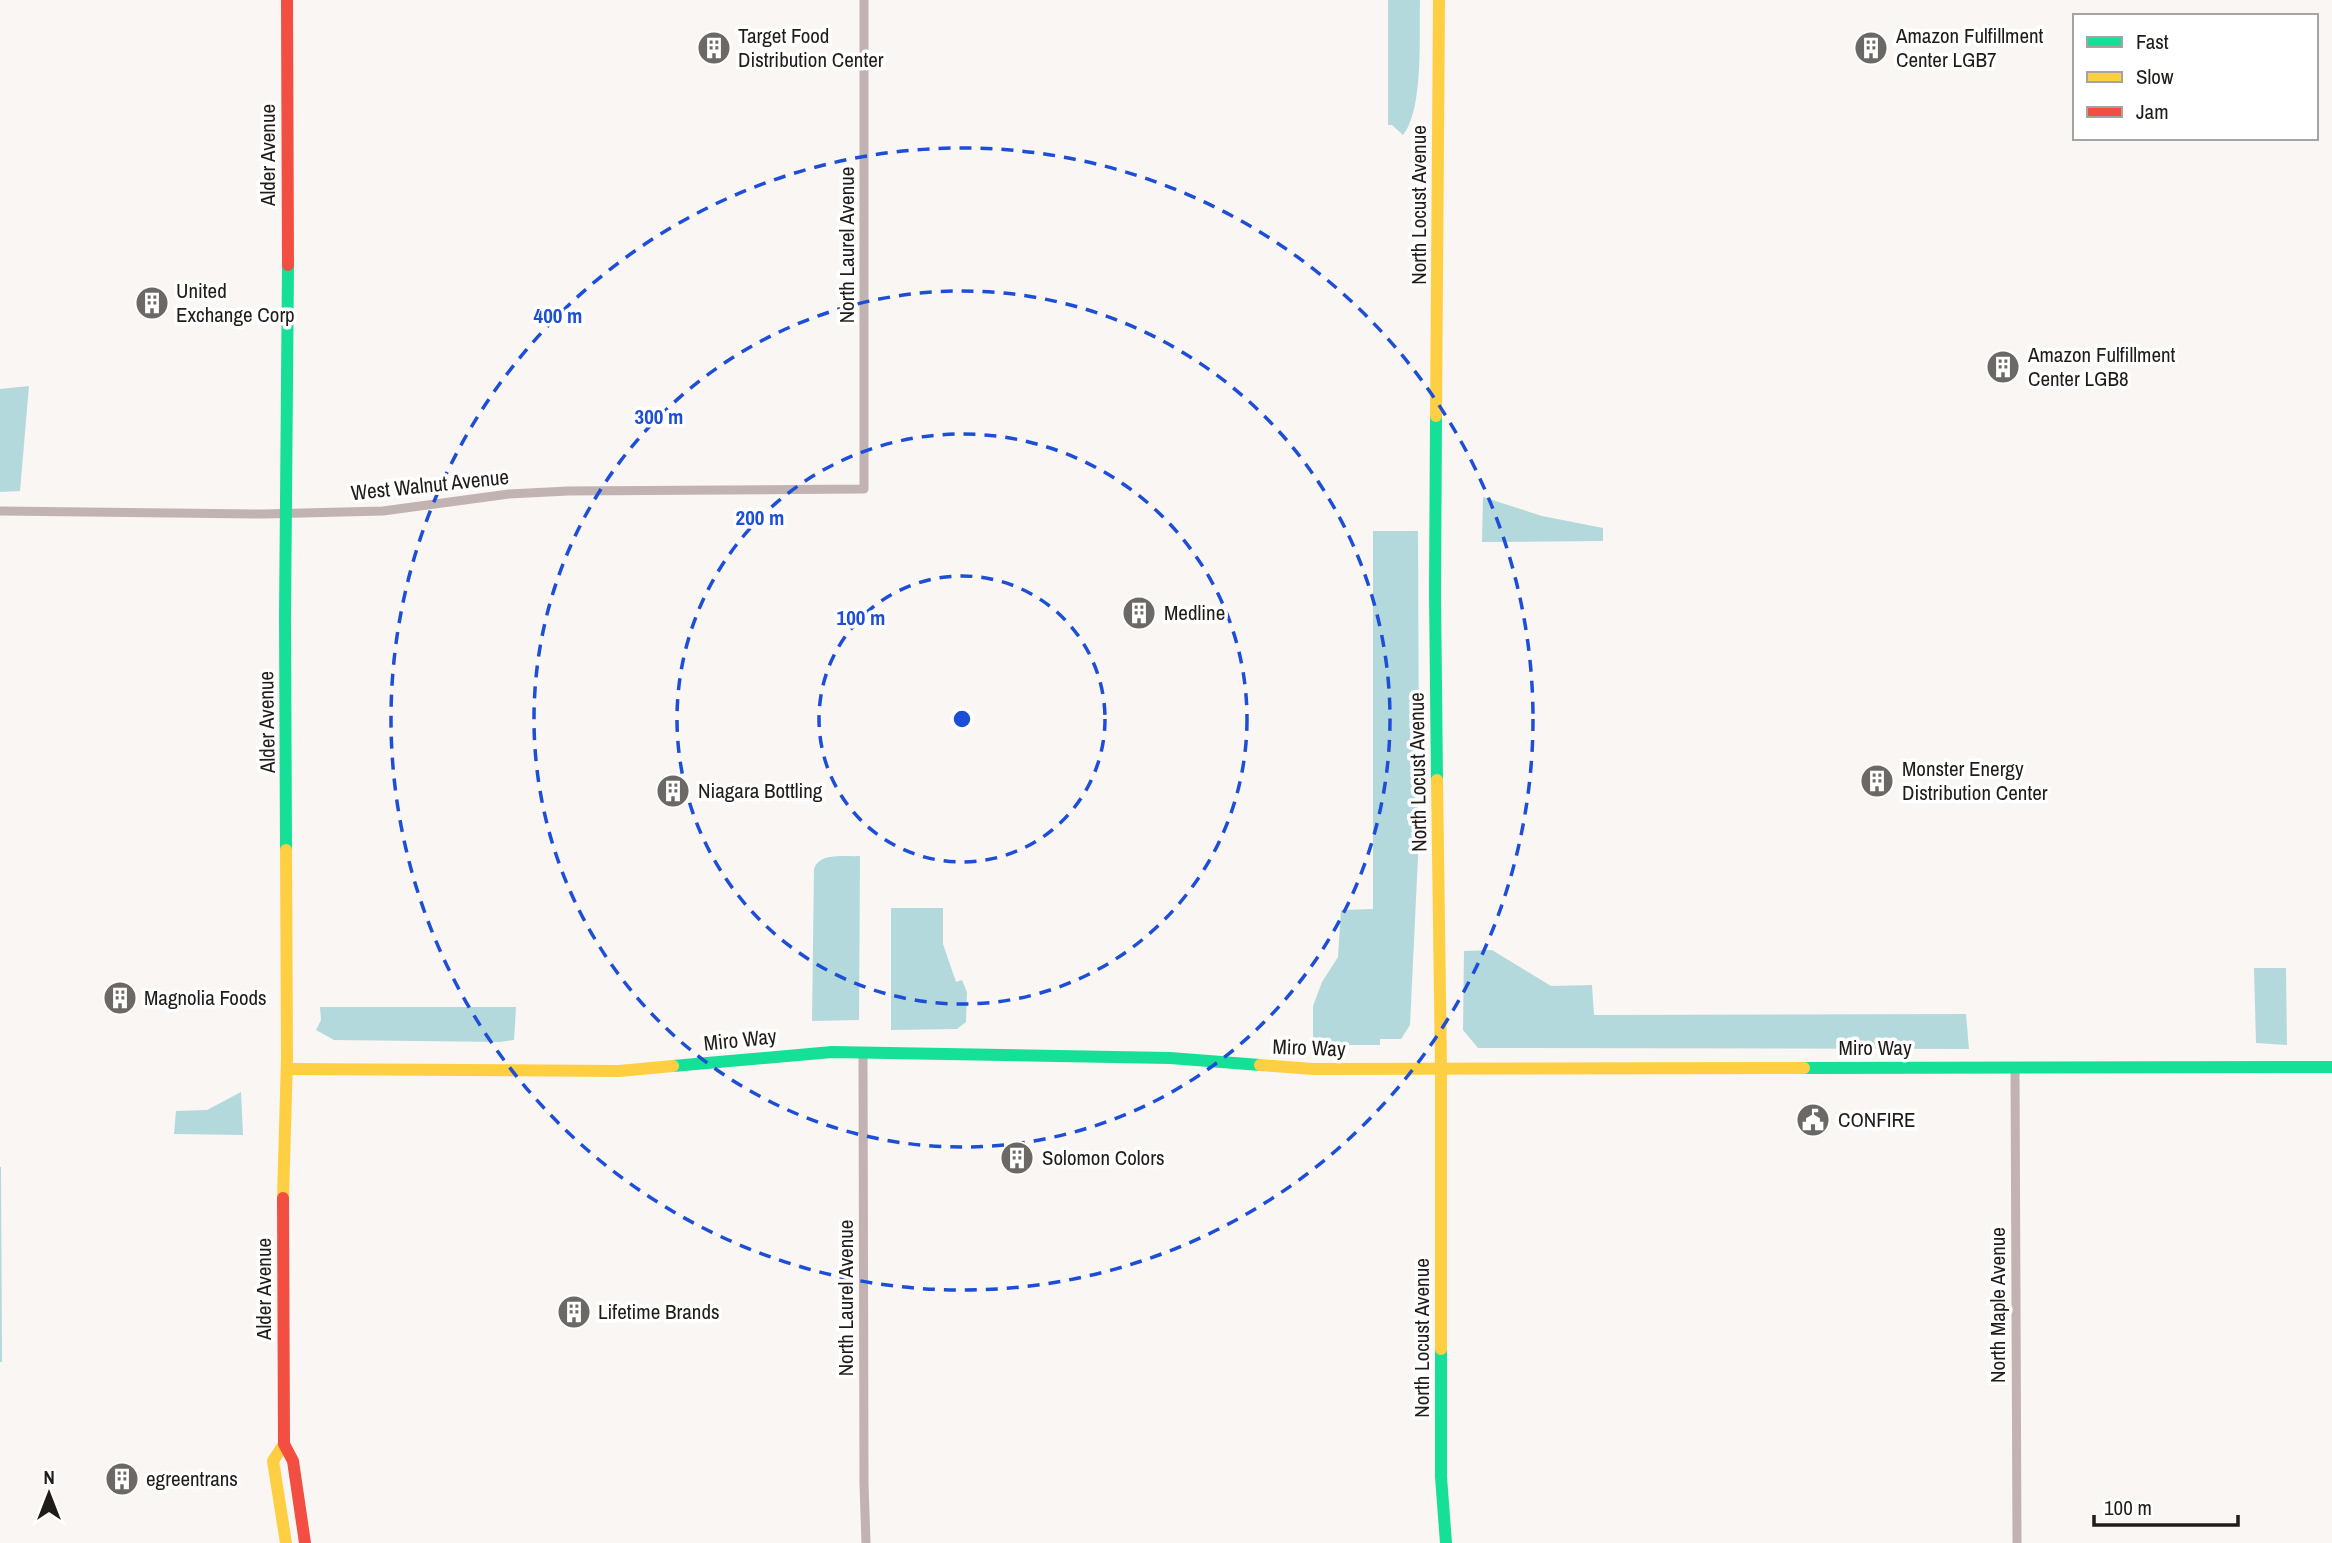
<svg xmlns="http://www.w3.org/2000/svg" width="2332" height="1543" font-family="'Archivo Narrow',sans-serif">
	<rect width="100%" height="100%" fill="#faf6f3"/>
	<!-- water -->
	<g fill="#b3d9dc">
		<path d="M1388,0H1420C1419,33 1424,110 1403,135L1392,125H1388Z"/>
		<polygon points="29,386 20,491 0,492 0,389"/>
		<polygon points="1483,497 1542,516 1603,528 1603,541 1482,542"/>
		<polygon points="1373,531 1418,531 1419,780 1419,804 1415,815 1420,815 1410,1025 1401,1039 1380,1039 1380,1045 1317,1045 1313,1038 1313,1006 1322,982 1338,957 1341,910 1373,909"/>
		<path d="M860,856L859,1020L812,1021L814,869C820,852 844,857 860,856Z"/>
		<polygon points="891,908 943,908 943,944 956,982 962,980 967,992 966,1022 957,1029 891,1030"/>
		<polygon points="1492,950 1551,986 1592,985 1594,1015 1966,1014 1969,1049 1478,1048 1463,1030 1464,951"/>
		<polygon points="2254,968 2286,968 2287,1045 2256,1043"/>
		<polygon points="320,1007 516,1007 514,1040 500,1042 334,1040 316,1030 321,1020"/>
		<polygon points="241,1092 243,1135 174,1134 176,1111 207,1110"/>
		<polygon points="0,1167 1,1167 2,1362 0,1362"/>
	</g>
	<g fill="none" stroke-linecap="round" stroke-linejoin="round">
		<!-- street -->
		<g stroke="#c0b3b1" stroke-width="9">
			<polyline points="0,511 263,514 383,511 509,494 568,491 864,489 864,0"/>
			<polyline points="863,1052 864,1484 866,1543"/>
			<polyline points="2015,1067 2017,1543"/>
		</g>
		<!-- fast -->
		<g stroke="#16e098" stroke-width="12">
			<polyline points="1436,416 1435,594 1437,780"/>
			<polyline points="286,850 285,617 288,265"/>
			<polyline points="673,1066 832,1052 1170,1058 1260,1065"/>
			<polyline points="1804,1068 2332,1067"/>
			<polyline points="1441,1349 1441,1477 1446,1543"/>
		</g>
		<!-- slow -->
		<g stroke="#ffcf43" stroke-width="12">
			<polyline points="1436,416 1439,0"/>
			<polyline points="1437,780 1441,1068 1441,1349"/>
			<polyline points="1260,1065 1313,1069 1804,1068"/>
			<polyline points="287,1069 619,1071 673,1066"/>
			<polyline points="283,1198 287,1058 286,850"/>
			<polyline points="284,1444 273,1461 286,1543"/>
		</g>
		<!-- jam -->
		<g stroke="#f24e42" stroke-width="12">
			<polyline points="287,0 288,265"/>
			<polyline points="283,1198 284,1444 293,1461 305,1543"/>
		</g>
	</g>
	<!-- distance rings -->
	<g fill="none" stroke="#1d4ed8" stroke-width="3.5" stroke-dasharray="12 9">
		<circle cx="962" cy="719" r="143"/>
		<circle cx="962" cy="719" r="285"/>
		<circle cx="962" cy="719" r="428"/>
		<circle cx="962" cy="719" r="571"/>
	</g>
	<!-- icons -->
	<defs>
		<symbol id="building-disc" viewBox="-11 -11 22 22"><circle r="9.5" fill="#6c6866" stroke="#fff"/><path d="M-4-6H4V6H1V3H-1V6H-4ZM-2.5-4.3h1.7v1.8h-1.7ZM.8-4.3h1.7v1.8H.8ZM-2.5-1h1.7V.8h-1.7ZM.8-1h1.7V.8H.8Z" fill="#fff"/></symbol>
		<symbol id="civic-disc" viewBox="-11 -11 22 22"><circle r="9.5" fill="#6c6866" stroke="#fff"/><path d="M-.6-6.5H3V-4.5H.6V-3L4-1V1h2V6H-6V1h2V-1L-.6-3ZM-1.2 2.5V6h2.4V2.5Z" fill="#fff"/></symbol>
	</defs>
	<g fill-rule="evenodd">
		<use href="#building-disc" x="695" y="29" width="38" height="38"/>
		<use href="#building-disc" x="1852" y="29" width="38" height="38"/>
		<use href="#building-disc" x="133" y="284" width="38" height="38"/>
		<use href="#building-disc" x="1984" y="348" width="38" height="38"/>
		<use href="#building-disc" x="1120" y="594" width="38" height="38"/>
		<use href="#building-disc" x="1858" y="762" width="38" height="38"/>
		<use href="#building-disc" x="654" y="772" width="38" height="38"/>
		<use href="#building-disc" x="101" y="979" width="38" height="38"/>
		<use href="#civic-disc" x="1794" y="1101" width="38" height="38"/>
		<use href="#building-disc" x="998" y="1139" width="38" height="38"/>
		<use href="#building-disc" x="555" y="1293" width="38" height="38"/>
		<use href="#building-disc" x="103" y="1460" width="38" height="38"/>
	</g>
	<g text-anchor="middle" stroke-width="7" stroke-linejoin="round" paint-order="stroke">
		<!-- poi labels -->
		<g font-size="21" fill="#1f1c1a" stroke="#fff" text-anchor="start">
			<text x="738" y="43">Target Food<tspan x="738" dy="24">Distribution Center</tspan></text>
			<text x="1896" y="43">Amazon Fulfillment<tspan x="1896" dy="24">Center LGB7</tspan></text>
			<text x="176" y="298">United<tspan x="176" dy="24">Exchange Corp</tspan></text>
			<text x="2028" y="362">Amazon Fulfillment<tspan x="2028" dy="24">Center LGB8</tspan></text>
			<text x="1164" y="620">Medline</text>
			<text x="1902" y="776">Monster Energy<tspan x="1902" dy="24">Distribution Center</tspan></text>
			<text x="698" y="798">Niagara Bottling</text>
			<text x="144" y="1005">Magnolia Foods</text>
			<text x="1838" y="1127">CONFIRE</text>
			<text x="1042" y="1165">Solomon Colors</text>
			<text x="598" y="1319">Lifetime Brands</text>
			<text x="146" y="1486">egreentrans</text>
		</g>
		<!-- street labels -->
		<g font-size="21" fill="#1f1c1a" stroke="#fff">
			<text transform="translate(268 155) rotate(-90)" y="7">Alder Avenue</text>
			<text transform="translate(1419 205) rotate(-90)" y="7">North Locust Avenue</text>
			<text transform="translate(847 245) rotate(-90)" y="7">North Laurel Avenue</text>
			<text transform="translate(430 485) rotate(-6)" y="7">West Walnut Avenue</text>
			<text transform="translate(267 722) rotate(-91)" y="7">Alder Avenue</text>
			<text transform="translate(1418 772) rotate(-91)" y="7">North Locust Avenue</text>
			<text transform="translate(740 1040) rotate(-6)" y="7">Miro Way</text>
			<text transform="translate(1309 1048) rotate(2)" y="7">Miro Way</text>
			<text x="1875" y="1055">Miro Way</text>
			<text transform="translate(264 1289) rotate(-90)" y="7">Alder Avenue</text>
			<text transform="translate(846 1298) rotate(-90)" y="7">North Laurel Avenue</text>
			<text transform="translate(1998 1305) rotate(-90)" y="7">North Maple Avenue</text>
			<text transform="translate(1422 1338) rotate(-90)" y="7">North Locust Avenue</text>
		</g>
	</g>
	<circle cx="962" cy="719" r="10" fill="#1d4ed8" stroke="#fff" stroke-width="3.5"/>
	<g font-size="21" text-anchor="middle" font-weight="bold" fill="#1d4ed8" stroke="#fff" stroke-width="7" stroke-linejoin="round" paint-order="stroke">
		<text x="558" y="323">400 m</text>
		<text x="659" y="424">300 m</text>
		<text x="760" y="525">200 m</text>
		<text x="861" y="625">100 m</text>
	</g>
	<!-- legend -->
	<rect x="2073" y="14" width="245" height="126" fill="#ffffff" stroke="#a5a4a3" stroke-width="2"/>
	<rect x="2087" y="37" width="35" height="10" fill="#16e098" stroke="#a5a4a3" stroke-width="2"/>
	<text x="2136" y="49" font-size="21" fill="#1f1c1a">Fast</text>
	<rect x="2087" y="72" width="35" height="10" fill="#ffcf43" stroke="#a5a4a3" stroke-width="2"/>
	<text x="2136" y="84" font-size="21" fill="#1f1c1a">Slow</text>
	<rect x="2087" y="107" width="35" height="10" fill="#f24e42" stroke="#a5a4a3" stroke-width="2"/>
	<text x="2136" y="119" font-size="21" fill="#1f1c1a">Jam</text>
	<!-- north arrow -->
	<g transform="translate(49 1494)" stroke="#ffffff" stroke-width="5" paint-order="stroke">
	<path d="M0-5L12 26L0 18L-12 26Z" fill="#1f1c1a"/>
	<text y="-10" font-size="19" font-weight="bold" text-anchor="middle" fill="#1f1c1a">N</text>
	</g>
	<!-- scale -->
	<path d="M2094 1515v10h144v-10" fill="none" stroke="#1f1c1a" stroke-width="3.5"/>
	<text x="2104" y="1515" font-size="21" fill="#1f1c1a" stroke="#ffffff" stroke-width="5" paint-order="stroke">100 m</text>
</svg>
